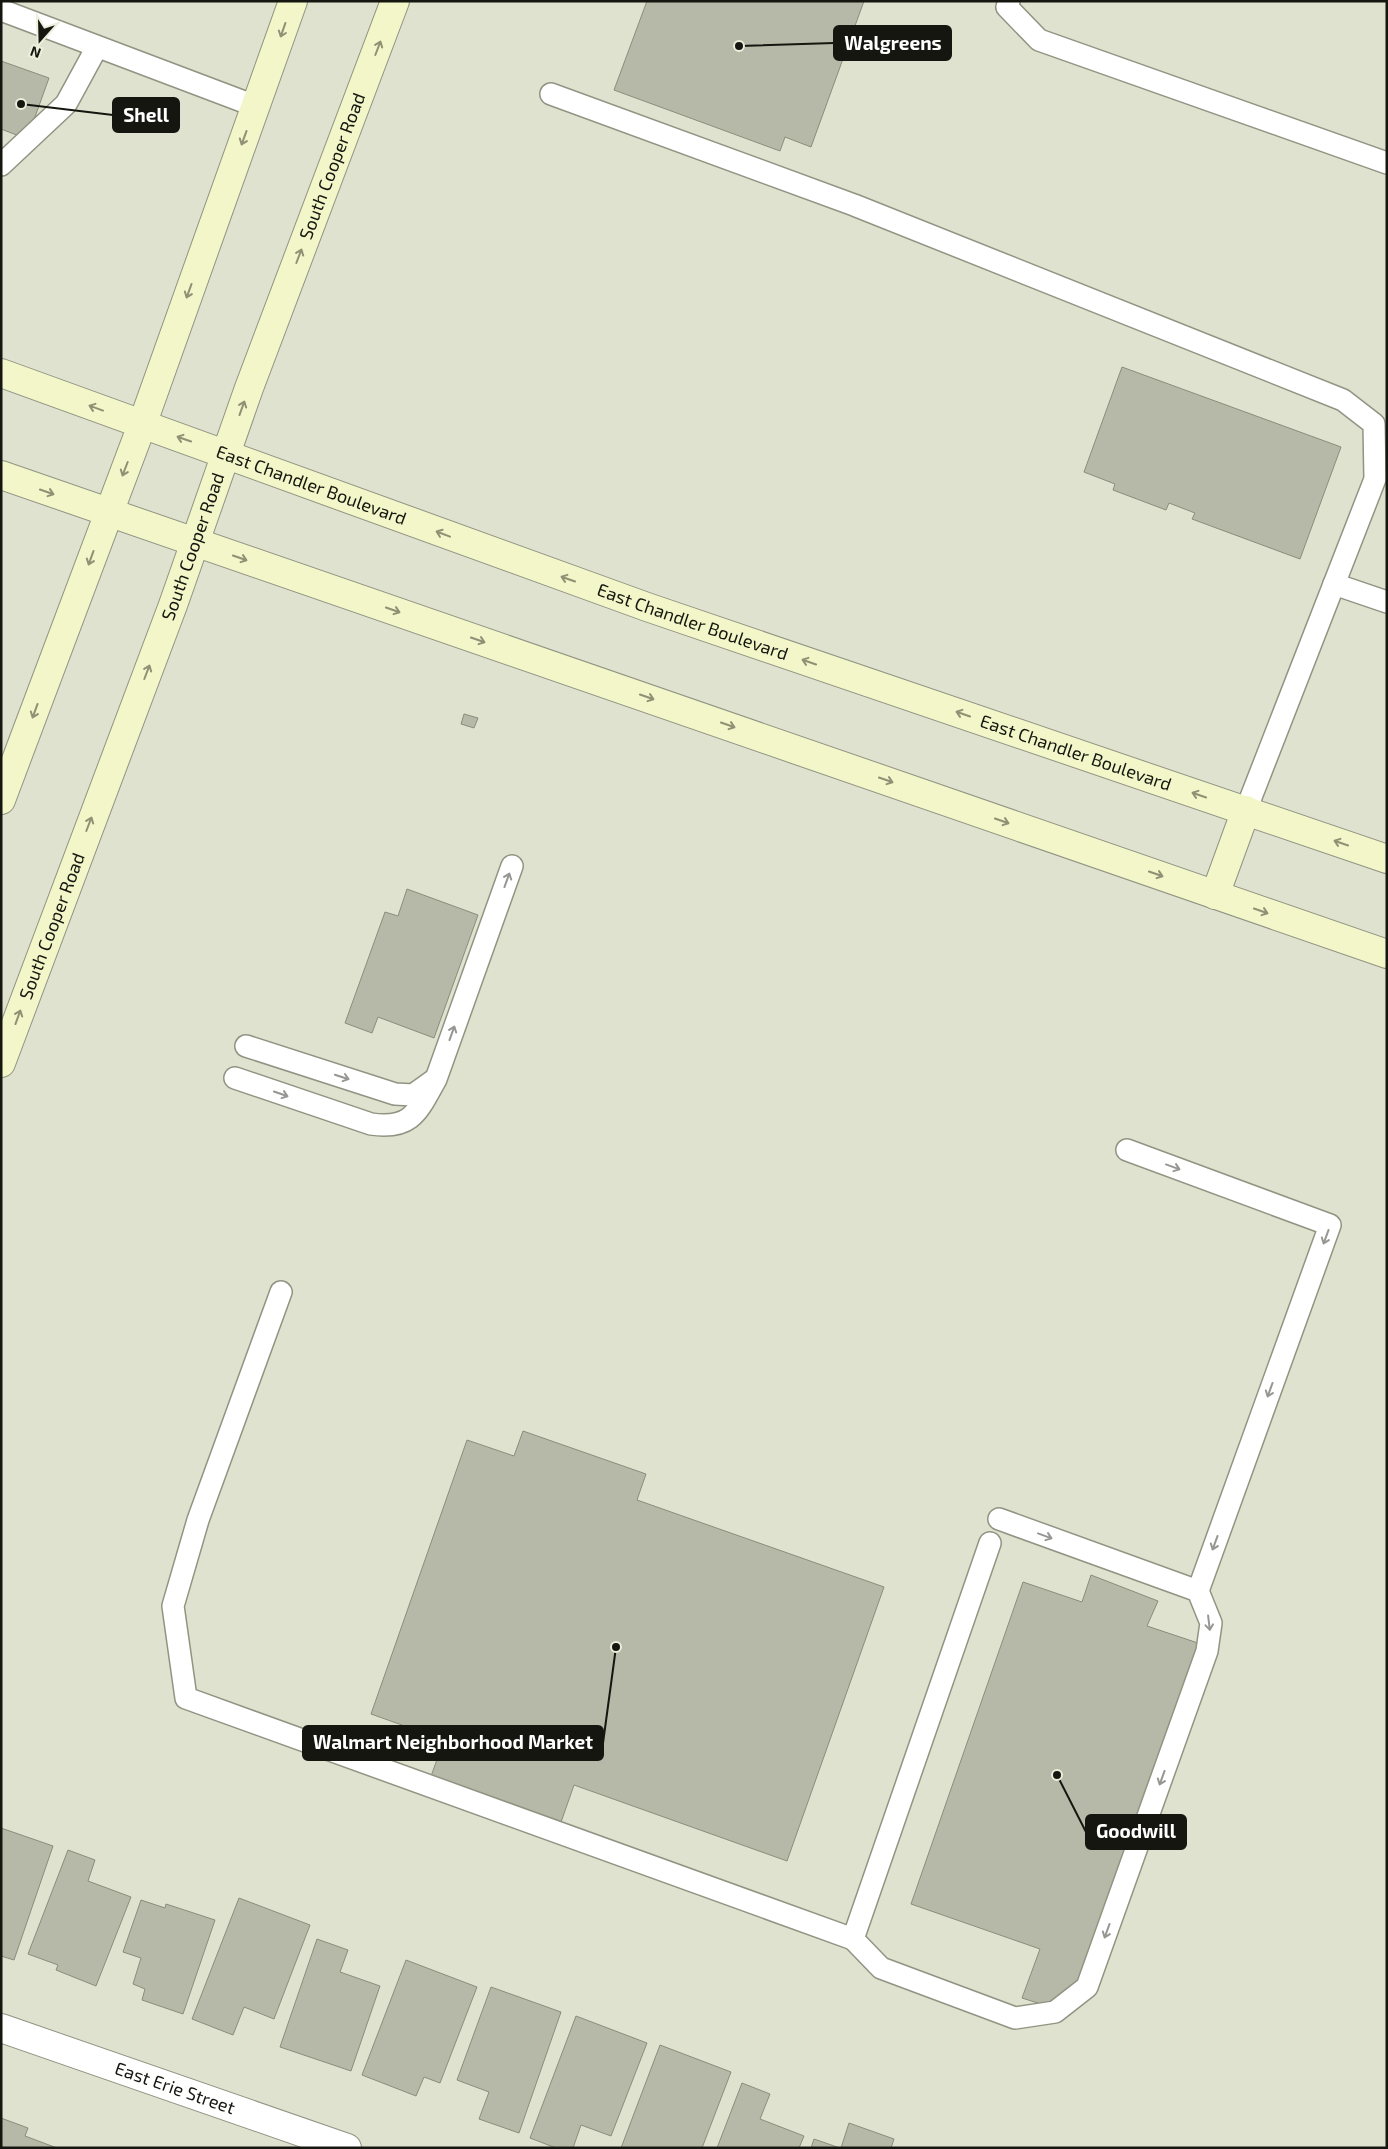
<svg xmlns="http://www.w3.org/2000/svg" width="1388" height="2149" font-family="'Exo 2',sans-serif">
	<rect width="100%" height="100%" fill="#dfe2cf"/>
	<!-- building -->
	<g fill="#b6b9a7" stroke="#8a8d7c">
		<polygon points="647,1 864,1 811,147 785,137 780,151 614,90"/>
		<polygon points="1,61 49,78 27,139 1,129"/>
		<polygon points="1122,367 1341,447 1300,559 1192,519 1195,513 1169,503 1166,510 1113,490 1115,484 1084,472"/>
		<polygon points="464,714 478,718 474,728 461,724"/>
		<polygon points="407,889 478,915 434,1038 378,1017 372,1033 345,1023 385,912 398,916"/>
		<polygon points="523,1431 646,1474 637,1500 884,1587 787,1861 574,1785 560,1825 430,1779 444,1740 371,1714 467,1440 514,1456"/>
		<polygon points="1091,1575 1158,1601 1147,1626 1204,1645 1085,1982 1044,2005 1022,1998 1040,1949 911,1904 1023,1582 1082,1602"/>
		<polygon points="1,1828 53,1846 14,1960 1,1956"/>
		<polygon points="68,1850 95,1860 88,1881 131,1897 96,1986 56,1970 58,1965 28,1954"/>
		<polygon points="239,1898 310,1925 274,2019 244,2007 233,2035 192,2019"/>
		<polygon points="141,1900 165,1908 166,1904 215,1920 183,2014 142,2000 145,1989 133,1984 141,1958 123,1952"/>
		<polygon points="317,1939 348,1950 340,1972 380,1986 351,2071 280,2047"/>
		<polygon points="406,1960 477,1987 440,2083 424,2077 416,2096 362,2075"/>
		<polygon points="491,1987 561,2012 519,2133 479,2119 489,2092 457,2080"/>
		<polygon points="576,2016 647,2043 611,2136 581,2125 573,2148 556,2148 530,2138"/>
		<polygon points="660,2045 731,2072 702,2148 621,2148"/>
		<polygon points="742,2083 770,2094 760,2119 804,2136 799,2148 717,2148"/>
		<polygon points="1,2118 28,2128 25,2136 57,2148 1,2148"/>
		<polygon points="849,2123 894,2139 891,2148 841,2148"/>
		<polygon points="814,2139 840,2148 811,2148"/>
	</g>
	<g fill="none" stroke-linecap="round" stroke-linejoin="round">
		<defs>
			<g id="service">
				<polyline points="1009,1 1007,7 1039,40 1387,163"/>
				<polyline points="1,10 255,106"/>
				<polyline points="551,94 854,205 1343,400 1374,424 1375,479 1246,810"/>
				<polyline points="1,165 66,104 97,47"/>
				<polyline points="1334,584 1387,602"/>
				<polyline points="246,1046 395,1094 413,1095 434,1080"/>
				<path d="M235,1078L371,1124C412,1130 418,1111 436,1079L512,866"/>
				<polyline points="1127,1150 1330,1225 1198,1591"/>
				<polyline points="281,1292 198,1520 173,1606 186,1698 853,1939 990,1543"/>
				<polyline points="853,1939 881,1968 1015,2018 1055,2012 1087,1987 1207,1651 1211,1623 1198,1591 999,1519"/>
			</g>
			<g id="minor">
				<path id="s1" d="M1,2028L347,2148"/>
			</g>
			<g id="secondary">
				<path id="s2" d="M1,373L647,607L1387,859"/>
				<polyline points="1,475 1387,954"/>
				<polyline points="1,800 142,425 293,1"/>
				<polyline points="1215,895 1246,810"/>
				<path id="s3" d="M1,1063L173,605L249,388L395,1"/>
			</g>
		</defs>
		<!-- service casing -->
		<use href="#service" stroke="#919482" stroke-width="24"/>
		<!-- minor casing -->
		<use href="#minor" stroke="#919482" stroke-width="30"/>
		<!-- secondary casing -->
		<use href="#secondary" stroke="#919482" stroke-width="30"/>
		<!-- service -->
		<use href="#service" stroke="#fff" stroke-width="21"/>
		<!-- minor -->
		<use href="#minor" stroke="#fff" stroke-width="28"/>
		<!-- secondary -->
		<use href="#secondary" stroke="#f2f6c8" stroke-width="28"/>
	</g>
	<!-- one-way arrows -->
	<defs><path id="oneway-shaft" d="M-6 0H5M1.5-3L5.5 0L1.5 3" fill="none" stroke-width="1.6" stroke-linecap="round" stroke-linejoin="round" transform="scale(1.25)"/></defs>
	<g stroke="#8f9175">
		<use href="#oneway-shaft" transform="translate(283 30) rotate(109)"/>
		<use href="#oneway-shaft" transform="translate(378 48) rotate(-69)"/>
		<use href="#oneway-shaft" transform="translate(244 138) rotate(110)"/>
		<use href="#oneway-shaft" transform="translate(299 256) rotate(-69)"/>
		<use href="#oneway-shaft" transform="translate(189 291) rotate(110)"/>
		<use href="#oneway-shaft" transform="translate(96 408) rotate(-160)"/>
		<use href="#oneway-shaft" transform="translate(242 408) rotate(-70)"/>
		<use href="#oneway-shaft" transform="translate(184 439) rotate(-161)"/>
		<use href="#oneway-shaft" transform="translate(125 469) rotate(111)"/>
		<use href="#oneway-shaft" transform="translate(47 492) rotate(19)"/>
		<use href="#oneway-shaft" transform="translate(443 534) rotate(-159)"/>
		<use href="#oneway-shaft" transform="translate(91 558) rotate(110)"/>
		<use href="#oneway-shaft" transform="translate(240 558) rotate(19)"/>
		<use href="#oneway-shaft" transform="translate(568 579) rotate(-161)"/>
		<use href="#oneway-shaft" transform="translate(393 610) rotate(19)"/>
		<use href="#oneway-shaft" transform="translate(478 640) rotate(19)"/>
		<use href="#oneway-shaft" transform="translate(809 662) rotate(-161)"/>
		<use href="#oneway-shaft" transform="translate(147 672) rotate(-69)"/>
		<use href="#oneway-shaft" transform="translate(647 697) rotate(19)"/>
		<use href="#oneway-shaft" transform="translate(35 711) rotate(110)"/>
		<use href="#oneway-shaft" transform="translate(963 714) rotate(-161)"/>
		<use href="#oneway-shaft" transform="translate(728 725) rotate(19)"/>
		<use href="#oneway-shaft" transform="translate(886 780) rotate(19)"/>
		<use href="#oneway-shaft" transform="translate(1199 795) rotate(-161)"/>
		<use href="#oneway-shaft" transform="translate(1002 821) rotate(19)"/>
		<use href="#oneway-shaft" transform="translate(89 824) rotate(-69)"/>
		<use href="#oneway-shaft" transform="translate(1341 843) rotate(-161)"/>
		<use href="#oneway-shaft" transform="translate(1156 874) rotate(19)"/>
		<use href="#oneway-shaft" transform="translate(1261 911) rotate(19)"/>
		<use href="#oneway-shaft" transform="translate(18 1017) rotate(-70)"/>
	</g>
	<g stroke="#969693">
		<use href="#oneway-shaft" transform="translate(507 880) rotate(-70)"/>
		<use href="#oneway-shaft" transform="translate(452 1033) rotate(-70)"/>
		<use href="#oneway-shaft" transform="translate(342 1077) rotate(18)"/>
		<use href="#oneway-shaft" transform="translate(281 1094) rotate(19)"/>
		<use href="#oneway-shaft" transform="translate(1173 1167) rotate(20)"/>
		<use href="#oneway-shaft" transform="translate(1326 1237) rotate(110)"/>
		<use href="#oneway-shaft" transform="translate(1270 1390) rotate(110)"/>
		<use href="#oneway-shaft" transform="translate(1045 1536) rotate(20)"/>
		<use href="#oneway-shaft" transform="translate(1215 1543) rotate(110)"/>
		<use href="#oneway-shaft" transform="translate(1209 1623) rotate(83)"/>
		<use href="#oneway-shaft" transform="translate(1162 1778) rotate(110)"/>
		<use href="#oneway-shaft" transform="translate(1107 1931) rotate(110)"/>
	</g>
	<g text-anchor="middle" stroke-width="4" stroke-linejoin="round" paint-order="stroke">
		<!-- street labels -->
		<g font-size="18" fill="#15160f" stroke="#ecefdc">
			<text dy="6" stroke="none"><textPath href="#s3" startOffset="956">South Cooper Road</textPath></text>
			<text dy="6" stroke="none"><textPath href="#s2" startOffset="330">East Chandler Boulevard</textPath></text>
			<text dy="6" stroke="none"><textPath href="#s3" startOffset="551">South Cooper Road</textPath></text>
			<text dy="6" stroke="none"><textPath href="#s2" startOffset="735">East Chandler Boulevard</textPath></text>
			<text dy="6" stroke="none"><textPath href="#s2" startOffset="1140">East Chandler Boulevard</textPath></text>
			<text dy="6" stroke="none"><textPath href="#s3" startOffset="146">South Cooper Road</textPath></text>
			<text dy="6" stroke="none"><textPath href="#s1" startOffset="184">East Erie Street</textPath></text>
		</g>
	</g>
	<!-- callouts -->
	<path fill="none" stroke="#15160f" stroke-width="2" d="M739 46L834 43M21 104L113 115M616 1647L603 1743M1057 1775L1086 1832"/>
	<g fill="#15160f" stroke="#ecefdc" stroke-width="2">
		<circle cx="739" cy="46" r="5"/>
		<circle cx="21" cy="104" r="5"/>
		<circle cx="616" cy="1647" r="5"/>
		<circle cx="1057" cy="1775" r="5"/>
	</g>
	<g fill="#15160f" stroke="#15160f" stroke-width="2">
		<rect x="834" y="26" width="117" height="34" rx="5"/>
		<rect x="113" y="98" width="66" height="34" rx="5"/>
		<rect x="303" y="1726" width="300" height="34" rx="5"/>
		<rect x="1086" y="1815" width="100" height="34" rx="5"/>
	</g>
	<g font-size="19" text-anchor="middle" font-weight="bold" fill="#fff">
		<text x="893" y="50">Walgreens</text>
		<text x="146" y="122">Shell</text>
		<text x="453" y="1749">Walmart Neighborhood Market</text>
		<text x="1136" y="1838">Goodwill</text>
	</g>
	<!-- border -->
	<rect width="1388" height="2149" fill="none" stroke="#15160f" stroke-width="5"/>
	<!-- north arrow -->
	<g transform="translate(40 40) rotate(200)" stroke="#ecefdc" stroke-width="4" paint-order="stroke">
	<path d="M0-4L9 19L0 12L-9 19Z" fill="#15160f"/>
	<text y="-8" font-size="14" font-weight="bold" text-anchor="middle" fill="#15160f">N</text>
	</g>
</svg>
